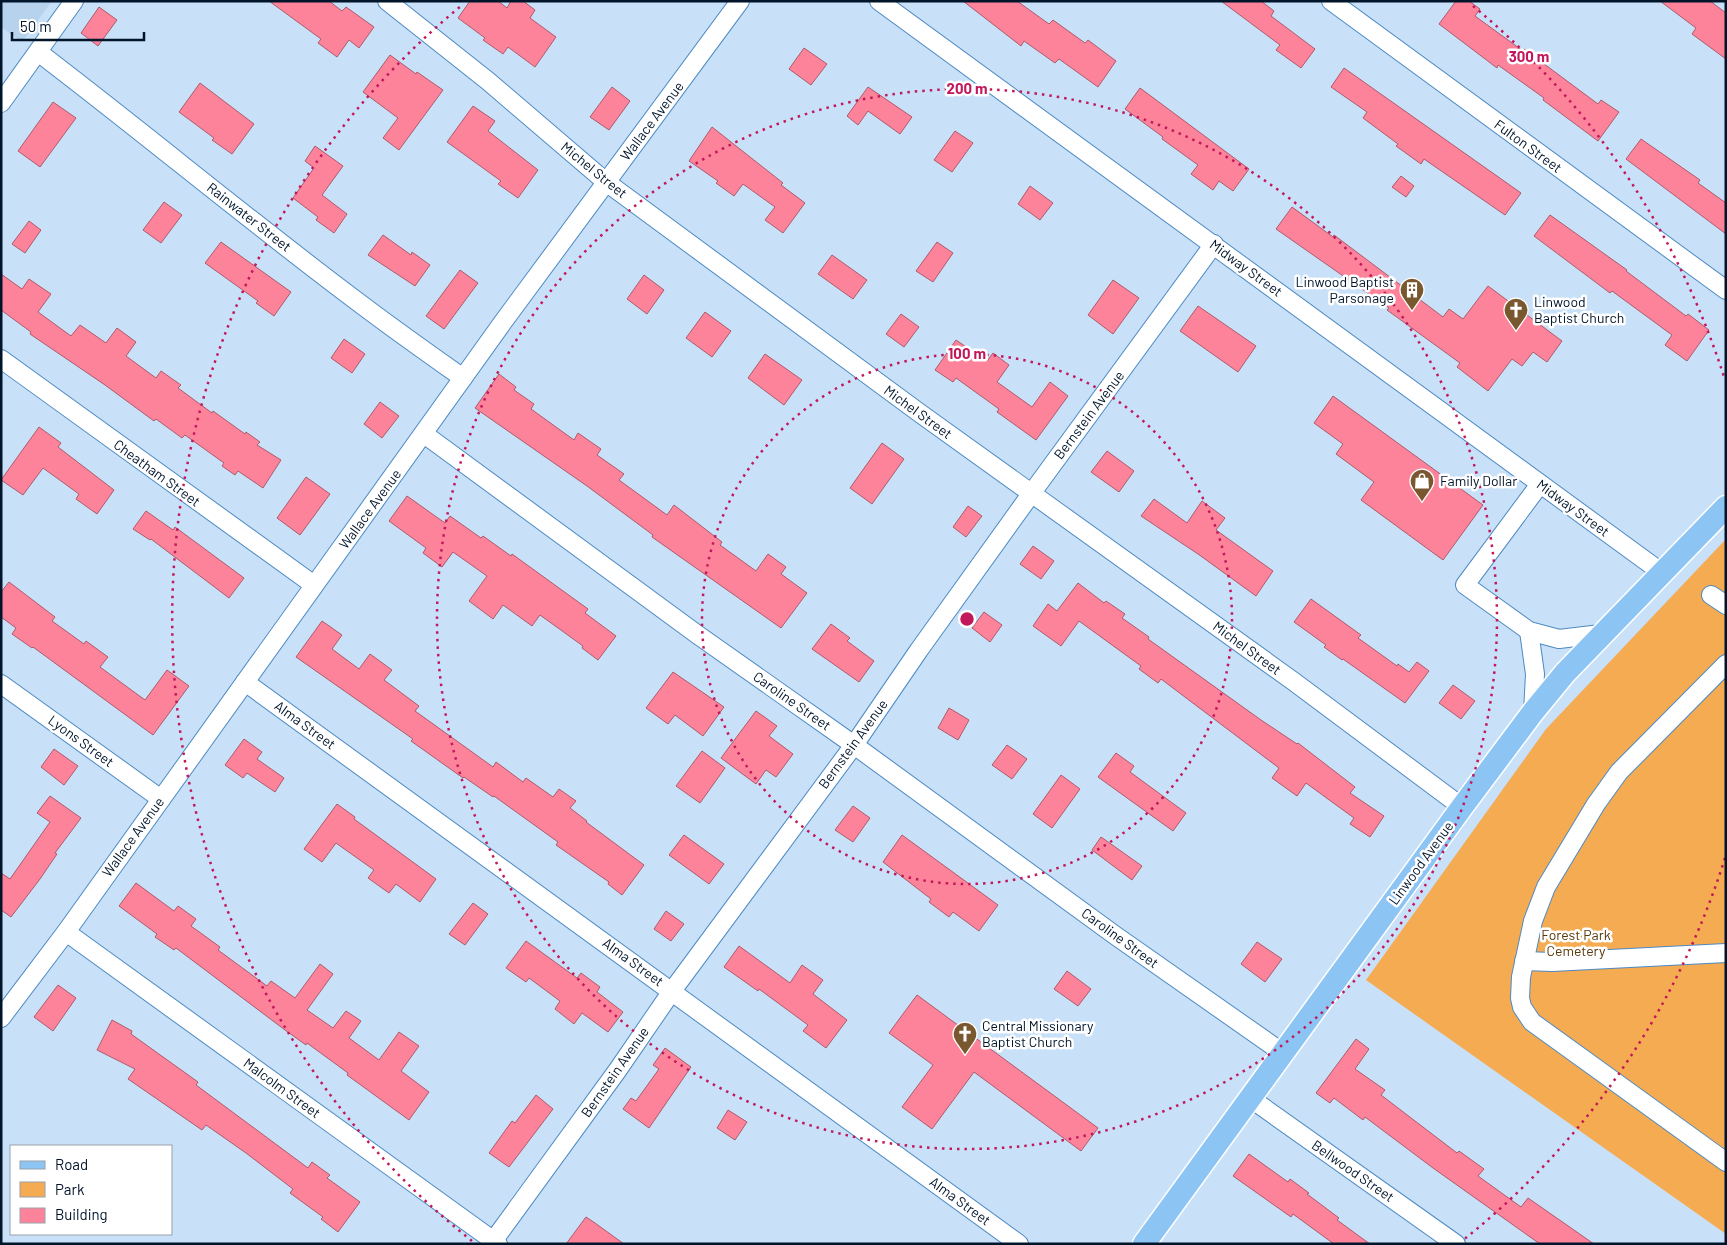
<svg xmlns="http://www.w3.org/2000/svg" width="1727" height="1245" font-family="Barlow,sans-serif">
	<rect width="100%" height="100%" fill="#c8e1f9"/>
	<!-- built -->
	<polygon fill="#b7d2ed" points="1,1 52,1 22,42 1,27"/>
	<!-- green -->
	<polygon fill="#f4ab52" points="1726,539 1726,1234 1366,980 1546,729"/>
	<!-- building -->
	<g fill="#fd839b" stroke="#ac5b6b">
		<polygon points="269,1 329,1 342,11 346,7 374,27 359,48 349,40 337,57 318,43 321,39"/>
		<polygon points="470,1 498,1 507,8 511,1 523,1 535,10 530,18 556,37 535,67 508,47 503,54 483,40 485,38 458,18"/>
		<polygon points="963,1 1017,1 1049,24 1053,20 1085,43 1088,40 1116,61 1098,87 1059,59 1055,63 1024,41 1021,46"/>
		<polygon points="1221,1 1261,1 1274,11 1271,16 1315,49 1301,68 1276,50 1280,45"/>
		<polygon points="1456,1 1469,1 1480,9 1475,16 1523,51 1524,49 1598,104 1601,100 1619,112 1598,141 1543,100 1544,98 1498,65 1497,68 1439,24"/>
		<polygon points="1660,1 1710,1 1726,13 1726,59 1692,34 1696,28"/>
		<polygon points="99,7 117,20 98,46 81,33"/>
		<polygon points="804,48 827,64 811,85 789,69"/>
		<polygon points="390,55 416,74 417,72 443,90 399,150 383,138 398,118 363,92"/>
		<polygon points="1344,68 1521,193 1505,215 1424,159 1421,164 1396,146 1398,144 1363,118 1367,112 1331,87"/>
		<polygon points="200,83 254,124 232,154 212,140 214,138 179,112"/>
		<polygon points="612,87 630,101 609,130 590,117"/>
		<polygon points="868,87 912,117 900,134 868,111 858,125 847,116"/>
		<polygon points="1140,88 1249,169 1233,191 1219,181 1213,190 1191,174 1198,165 1162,139 1163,137 1125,109"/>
		<polygon points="53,102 76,118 40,167 18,151"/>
		<polygon points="473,106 495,121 488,131 538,170 518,198 498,184 501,181 447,142"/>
		<polygon points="712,127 783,183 781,185 805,203 783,233 765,220 775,207 743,184 734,196 716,183 718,181 689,161"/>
		<polygon points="955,131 973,143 952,172 934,160"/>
		<polygon points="1641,139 1700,180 1698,183 1726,203 1726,234 1626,159"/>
		<polygon points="315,146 343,166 322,195 347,214 334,233 316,220 318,217 293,198 314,168 305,161"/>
		<polygon points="1401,176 1414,186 1406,197 1392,187"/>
		<polygon points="1030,186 1053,203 1040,220 1018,204"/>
		<polygon points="164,202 182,215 161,243 143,230"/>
		<polygon points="1292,207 1333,237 1334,235 1443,317 1449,309 1463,319 1488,286 1562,341 1547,362 1533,352 1522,366 1512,359 1488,391 1457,367 1460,363 1387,310 1389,308 1276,229"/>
		<polygon points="1550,215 1627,270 1626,271 1686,316 1688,314 1709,330 1687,361 1665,345 1672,335 1612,291 1610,293 1534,236"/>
		<polygon points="29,221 41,230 25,253 12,244"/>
		<polygon points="383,235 411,255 412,252 430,265 415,286 368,255"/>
		<polygon points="221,242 291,292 274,316 256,303 258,301 205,263"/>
		<polygon points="937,242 953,253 933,282 916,271"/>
		<polygon points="832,255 867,280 853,299 818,274"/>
		<polygon points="460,270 478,283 444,329 426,316"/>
		<polygon points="1,274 22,289 29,279 51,294 38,312 71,336 80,325 106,343 117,328 136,342 126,356 156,378 161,371 181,385 178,388 212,413 213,411 245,434 246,432 260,442 257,445 281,460 263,488 238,471 235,475 222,466 224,463 185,435 182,438 156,419 154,421 105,385 30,334 31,332 1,310"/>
		<polygon points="644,275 664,290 647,314 627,299"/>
		<polygon points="1113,280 1139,298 1113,334 1088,315"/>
		<polygon points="1198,306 1256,346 1238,372 1180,331"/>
		<polygon points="705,312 731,331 712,357 686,338"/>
		<polygon points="901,314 919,327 904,347 886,334"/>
		<polygon points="344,339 365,354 352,373 331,358"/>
		<polygon points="956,340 987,361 993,353 1009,365 997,382 1032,407 1050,382 1068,396 1036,440 997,412 999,409 956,378 953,382 935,370"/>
		<polygon points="765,354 802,380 784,405 748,378"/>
		<polygon points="499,374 516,387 514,390 534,404 531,409 574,440 578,433 601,449 597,455 624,474 619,480 667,515 674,505 722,542 720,545 756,571 768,554 786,567 781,574 807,593 781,628 652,537 653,535 587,486 475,408"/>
		<polygon points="1333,396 1483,505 1443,560 1361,500 1374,482 1336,454 1343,444 1314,423"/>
		<polygon points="380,402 399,416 382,438 364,424"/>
		<polygon points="39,427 61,443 58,447 114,490 97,514 76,499 79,494 43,468 23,495 1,480"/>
		<polygon points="882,443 904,459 872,504 850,488"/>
		<polygon points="1107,451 1134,471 1119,492 1091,472"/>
		<polygon points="306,477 330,494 300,535 277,518"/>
		<polygon points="407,496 445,523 450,516 481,538 483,536 511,556 512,554 588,609 585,613 616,636 598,660 582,648 583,646 540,615 532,626 503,605 493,619 469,601 487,576 453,552 442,567 423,553 426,548 389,521"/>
		<polygon points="1154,499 1187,523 1202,501 1225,518 1216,530 1273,571 1256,596 1198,554 1141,516"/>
		<polygon points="968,506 982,516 966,537 953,527"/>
		<polygon points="146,511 173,530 175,527 244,578 229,598 151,539 150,540 133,529"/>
		<polygon points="1033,546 1054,561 1041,579 1020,564"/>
		<polygon points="9,582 55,617 52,621 84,644 86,641 108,657 100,667 145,700 167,670 189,686 153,735 33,647 32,648 12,634 16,628 1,617 1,592"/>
		<polygon points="1078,583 1104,603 1106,601 1125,614 1122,618 1149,637 1148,639 1261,720 1297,744 1298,743 1355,787 1350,793 1384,816 1370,837 1350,824 1354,818 1306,783 1297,796 1272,778 1279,768 1161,679 1158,683 1139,669 1141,666 1079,621 1061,646 1033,626 1048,604 1057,611"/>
		<polygon points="1311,599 1361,635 1358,638 1397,666 1398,664 1409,672 1417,662 1429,671 1405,703 1343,659 1342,660 1324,647 1326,645 1294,622"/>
		<polygon points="984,612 1002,625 990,642 972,628"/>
		<polygon points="322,621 342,635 332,649 359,669 370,654 392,670 384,680 419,706 415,711 461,744 493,767 496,762 523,782 526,778 553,797 559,789 576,801 570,808 587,821 586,822 644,865 622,895 608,884 609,882 556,845 558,842 494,796 493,797 464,777 463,778 411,741 413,739 296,657"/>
		<polygon points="831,624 850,638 847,641 874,661 859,682 812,649"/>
		<polygon points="673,672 724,707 703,736 675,715 668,724 646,708"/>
		<polygon points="1453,685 1475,701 1461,719 1439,703"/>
		<polygon points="949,708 969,720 958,740 938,728"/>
		<polygon points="756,711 777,726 769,736 793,754 776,777 766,770 756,784 721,758"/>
		<polygon points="244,739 262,752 257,759 284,778 275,792 247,773 243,778 225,765"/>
		<polygon points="1007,745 1027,759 1012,779 992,765"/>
		<polygon points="54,749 78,766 64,785 41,767"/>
		<polygon points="702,751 725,768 700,803 676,786"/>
		<polygon points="1116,753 1134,766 1130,772 1186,813 1173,831 1098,777"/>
		<polygon points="1061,775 1080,789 1052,828 1033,814"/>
		<polygon points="50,796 81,818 55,853 57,854 40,879 11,917 1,910 1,873 10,879 50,822 37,813"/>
		<polygon points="337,804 355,817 354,819 436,879 420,902 396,884 389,893 368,878 374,870 336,843 322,862 304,849"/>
		<polygon points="853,806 870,818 853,842 835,830"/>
		<polygon points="684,835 724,864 709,884 669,855"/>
		<polygon points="902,835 998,905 979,931 953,912 949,917 929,902 931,899 883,862"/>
		<polygon points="1101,837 1142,866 1132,880 1092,850"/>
		<polygon points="136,883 174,911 178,906 196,919 191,926 220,947 218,950 267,986 271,981 295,998 320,964 333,974 307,1010 333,1028 346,1011 361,1021 349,1038 379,1060 399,1032 419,1046 401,1071 429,1092 409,1120 347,1075 348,1073 307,1043 306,1045 285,1030 176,948 174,950 155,937 157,934 119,906"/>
		<polygon points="473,903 488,914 465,945 449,934"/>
		<polygon points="666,911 684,924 671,941 654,929"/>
		<polygon points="526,941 577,978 581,973 600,987 597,992 623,1012 608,1032 582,1013 574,1024 555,1009 560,1001 529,978 526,982 506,968"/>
		<polygon points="1257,942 1282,959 1265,982 1241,964"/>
		<polygon points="739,946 790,983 802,965 823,980 813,994 847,1020 826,1048 803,1031 808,1025 759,989 758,991 724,967"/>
		<polygon points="1067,971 1091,989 1078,1006 1054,989"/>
		<polygon points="58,985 76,998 53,1031 34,1017"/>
		<polygon points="917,995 1098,1128 1081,1151 974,1072 932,1129 902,1107 933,1065 889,1033"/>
		<polygon points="112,1020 132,1031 131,1034 198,1082 196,1085 308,1168 312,1162 330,1175 327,1178 360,1202 338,1232 321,1219 323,1217 290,1193 293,1189 246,1153 206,1125 202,1130 128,1079 135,1069 97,1050"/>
		<polygon points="1356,1039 1369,1049 1355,1069 1385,1090 1381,1095 1457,1153 1459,1151 1484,1169 1478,1176 1521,1207 1528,1198 1594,1244 1540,1244 1433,1168 1365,1117 1363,1120 1334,1098 1330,1103 1316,1093"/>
		<polygon points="665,1048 691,1067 649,1128 623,1109 631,1098 636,1101 659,1069 653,1065"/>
		<polygon points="536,1095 553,1109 509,1167 489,1153 512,1121 515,1123"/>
		<polygon points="728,1110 747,1122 735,1140 717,1128"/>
		<polygon points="1249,1154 1288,1182 1290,1179 1309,1193 1307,1194 1339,1218 1337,1220 1370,1244 1334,1244 1293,1214 1291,1217 1233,1176"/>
		<polygon points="586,1217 595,1223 624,1244 566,1244"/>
	</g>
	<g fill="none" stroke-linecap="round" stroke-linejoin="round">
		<defs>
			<g id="minor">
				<polyline points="387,1 488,81 606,182 921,414 1293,681 1462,807"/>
				<polyline points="879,1 1661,572"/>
				<polyline points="1331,1 1726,290"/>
				<path d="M38,52C147,135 252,223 362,305C395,330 429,354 463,378"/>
				<polyline points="1,103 74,1"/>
				<polyline points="1,359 314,585"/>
				<polyline points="424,434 698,635 854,745 1116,936 1283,1053"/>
				<polyline points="1540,484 1465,585 1529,631 1559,639 1601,634"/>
				<polyline points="1711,595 1726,605"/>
				<polyline points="1529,631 1535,674 1533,712"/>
				<polyline points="1726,664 1619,772 1596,804 1546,887 1533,921 1521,977 1520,998 1522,1007 1532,1022 1726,1162"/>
				<polyline points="245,682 1019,1244"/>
				<polyline points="1,684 161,799"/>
				<polyline points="66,932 498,1244"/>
				<polyline points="1524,961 1552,962 1726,953"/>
				<polyline points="1,1018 66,932 503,322 740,1"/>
				<polyline points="1250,1098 1456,1244"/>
				<polyline points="491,1244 617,1071 672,991 854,745 919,650 1031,494 1214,244"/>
			</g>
			<polyline id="major" points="1144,1244 1462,807 1533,712 1565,673 1726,507"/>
		</defs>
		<!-- minor casing -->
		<use href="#minor" stroke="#4d8ac2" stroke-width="20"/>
		<!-- major casing -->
		<use href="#major" stroke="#fff" stroke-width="25"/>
		<!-- minor -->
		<use href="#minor" stroke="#fff" stroke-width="18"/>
		<!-- major -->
		<use href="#major" stroke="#8cc4f4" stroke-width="22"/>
	</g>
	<!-- distance rings -->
	<g fill="none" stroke="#c2185b" stroke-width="2.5" stroke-dasharray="2.5 5">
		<circle cx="967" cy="619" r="265"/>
		<circle cx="967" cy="619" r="530"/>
		<path d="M1725 858A795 795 0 0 1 1462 1241M472 1241A795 795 0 0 1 461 6M1473 6A795 795 0 0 1 1725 380"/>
	</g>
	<!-- icons -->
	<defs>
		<symbol id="building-pin" viewBox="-11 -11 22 30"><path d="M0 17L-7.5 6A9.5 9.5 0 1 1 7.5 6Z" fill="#79572f" stroke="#fff"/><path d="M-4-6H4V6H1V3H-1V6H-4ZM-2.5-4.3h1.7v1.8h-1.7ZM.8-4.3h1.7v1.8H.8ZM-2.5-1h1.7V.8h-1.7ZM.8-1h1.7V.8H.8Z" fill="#fff"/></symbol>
		<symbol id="church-pin" viewBox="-11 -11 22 30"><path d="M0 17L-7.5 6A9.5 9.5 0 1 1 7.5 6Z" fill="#79572f" stroke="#fff"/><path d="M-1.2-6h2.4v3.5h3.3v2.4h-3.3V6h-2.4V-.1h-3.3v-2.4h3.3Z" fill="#fff"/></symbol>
		<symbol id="shop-pin" viewBox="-11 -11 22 30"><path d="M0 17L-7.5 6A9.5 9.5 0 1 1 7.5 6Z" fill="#79572f" stroke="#fff"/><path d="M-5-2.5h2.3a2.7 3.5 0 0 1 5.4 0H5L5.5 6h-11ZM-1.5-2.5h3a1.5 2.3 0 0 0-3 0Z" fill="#fff"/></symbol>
	</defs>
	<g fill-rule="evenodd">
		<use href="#building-pin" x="1398" y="276" width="28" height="38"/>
		<use href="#church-pin" x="1502" y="296" width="28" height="38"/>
		<use href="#shop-pin" x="1408" y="467" width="28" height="38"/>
		<use href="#church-pin" x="951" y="1020" width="28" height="38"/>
	</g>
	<g text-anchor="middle" stroke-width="5" stroke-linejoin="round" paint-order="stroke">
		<!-- street labels -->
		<g font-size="14" fill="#00142a" stroke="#fff">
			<text transform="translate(652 121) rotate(-53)" y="5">Wallace Avenue</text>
			<text transform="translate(1528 146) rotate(36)" y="5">Fulton Street</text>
			<text transform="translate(594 170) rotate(39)" y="5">Michel Street</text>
			<text transform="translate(249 217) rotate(38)" y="5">Rainwater Street</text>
			<text transform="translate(1246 268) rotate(36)" y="5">Midway Street</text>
			<text transform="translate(918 412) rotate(36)" y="5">Michel Street</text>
			<text transform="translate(1089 415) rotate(-53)" y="5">Bernstein Avenue</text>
			<text transform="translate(157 473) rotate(36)" y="5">Cheatham Street</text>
			<text transform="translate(1573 508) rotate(36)" y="5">Midway Street</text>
			<text transform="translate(370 509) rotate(-54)" y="5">Wallace Avenue</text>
			<text transform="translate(1247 648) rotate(36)" y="5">Michel Street</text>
			<text transform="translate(792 701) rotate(35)" y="5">Caroline Street</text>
			<text transform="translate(305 725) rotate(36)" y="5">Alma Street</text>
			<text transform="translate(81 741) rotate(36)" y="5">Lyons Street</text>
			<text transform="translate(853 744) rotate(-54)" y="5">Bernstein Avenue</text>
			<text transform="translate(133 837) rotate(-54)" y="5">Wallace Avenue</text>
			<text transform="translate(1421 863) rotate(-54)" y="5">Linwood Avenue</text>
			<text transform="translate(1120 938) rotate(36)" y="5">Caroline Street</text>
			<text transform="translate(633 962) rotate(36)" y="5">Alma Street</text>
			<text transform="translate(615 1072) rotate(-55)" y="5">Bernstein Avenue</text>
			<text transform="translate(282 1088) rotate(36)" y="5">Malcolm Street</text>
			<text transform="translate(1353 1171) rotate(35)" y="5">Bellwood Street</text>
			<text transform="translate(960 1201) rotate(36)" y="5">Alma Street</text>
		</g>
		<!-- poi labels -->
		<g font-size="14" fill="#00142a" stroke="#fff" text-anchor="start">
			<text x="1394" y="287" text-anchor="end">Linwood Baptist<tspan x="1394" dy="16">Parsonage</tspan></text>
			<text x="1534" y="307">Linwood<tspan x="1534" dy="16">Baptist Church</tspan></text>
			<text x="1440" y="486">Family Dollar</text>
			<text x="982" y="1031">Central Missionary<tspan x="982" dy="16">Baptist Church</tspan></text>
		</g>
		<!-- park labels -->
		<g font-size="14" fill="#57370c" stroke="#fff">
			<text x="1576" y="940">Forest Park<tspan x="1576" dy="16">Cemetery</tspan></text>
		</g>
	</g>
	<circle cx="967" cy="619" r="8" fill="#c2185b" stroke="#fff" stroke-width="2.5"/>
	<g font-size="15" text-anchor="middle" font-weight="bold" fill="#c2185b" stroke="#fff" stroke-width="5" stroke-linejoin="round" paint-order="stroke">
		<text x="1529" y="62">300 m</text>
		<text x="967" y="94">200 m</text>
		<text x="967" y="359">100 m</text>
	</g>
	<!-- border -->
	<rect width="1727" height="1245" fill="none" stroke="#00142a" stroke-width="5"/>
	<!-- legend -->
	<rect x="10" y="1145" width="162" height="90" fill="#ffffff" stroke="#99a1aa"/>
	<rect x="20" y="1161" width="25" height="8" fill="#8cc4f4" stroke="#99a1aa"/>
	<text x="55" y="1170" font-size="15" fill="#00142a">Road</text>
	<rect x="20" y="1182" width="25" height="15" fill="#f4ab52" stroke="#99a1aa"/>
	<text x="55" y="1195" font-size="15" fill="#00142a">Park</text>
	<rect x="20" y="1208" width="25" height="15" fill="#fd839b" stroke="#99a1aa"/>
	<text x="55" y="1220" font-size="15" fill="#00142a">Building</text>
	<!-- scale -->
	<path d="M12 32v8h132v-8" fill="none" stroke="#00142a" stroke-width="2.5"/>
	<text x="20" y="32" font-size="15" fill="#00142a" stroke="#ffffff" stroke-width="4" paint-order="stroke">50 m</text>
</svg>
